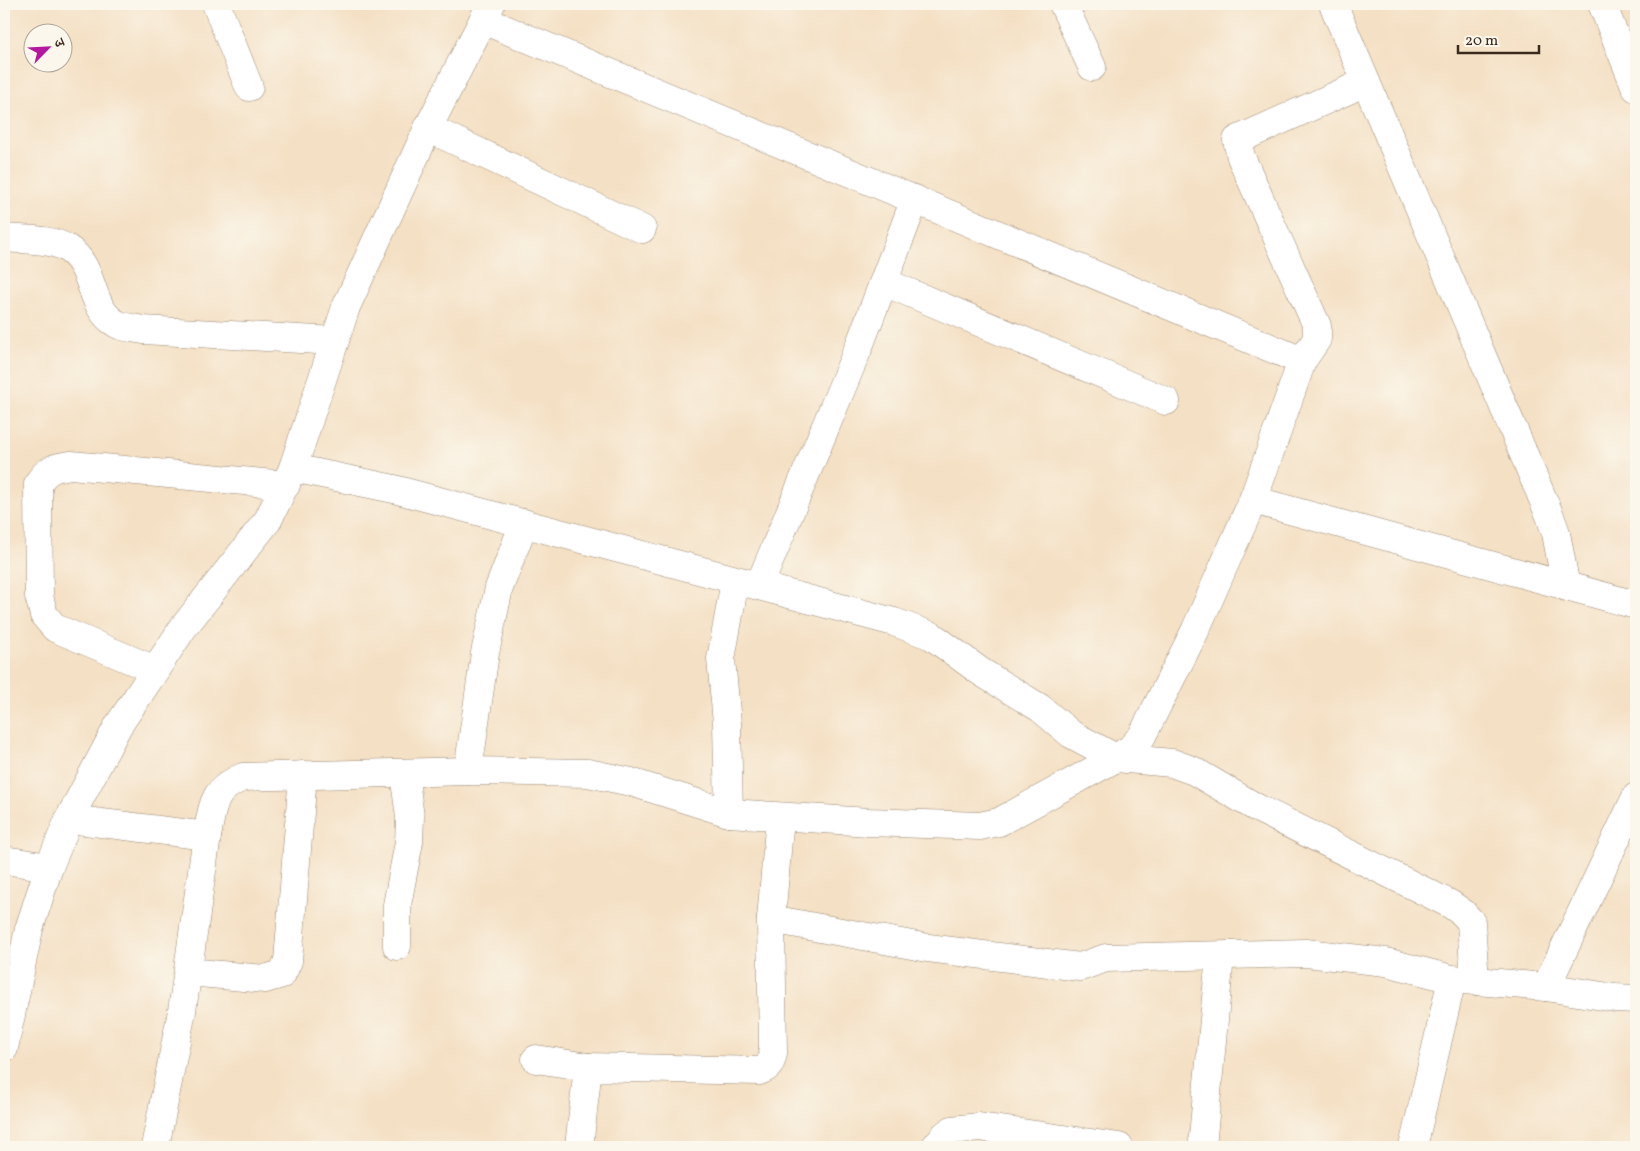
<svg xmlns="http://www.w3.org/2000/svg" width="1640" height="1151" font-family="Vollkorn,'Noto Serif Devanagari',serif">
	<rect width="100%" height="100%" fill="#fbf7ec"/>
	<filter id="ink" filterUnits="userSpaceOnUse"><feTurbulence type="fractalNoise" baseFrequency=".02" numOctaves="2"/><feDisplacementMap in="SourceGraphic" scale="10" xChannelSelector="R" yChannelSelector="G"/><feConvolveMatrix kernelMatrix="1 2 1 2 8 2 1 2 1" color-interpolation-filters="sRGB"/></filter>
	<filter id="wash" filterUnits="userSpaceOnUse"><feTurbulence type="fractalNoise" baseFrequency=".0096" numOctaves="4" result="noise"/><feDisplacementMap in="SourceGraphic" scale="20" xChannelSelector="R" yChannelSelector="G"/><feGaussianBlur stdDeviation="1.12" result="paint"/><feColorMatrix in="noise" values="0 0 0 0 0 0 0 0 0 0 0 0 0 0 0 0 0 1.4 0 .05"/><feComposite in="paint" operator="in"/></filter>
	<g filter="url(#wash)">
		<rect width="100%" height="100%" fill="#f4e0c4"/>
	</g>
	<g filter="url(#ink)">
		<g fill="none" stroke-linecap="round" stroke-linejoin="round">
			<defs>
				<g id="minor">
					<polyline points="216,4 249,87"/>
					<polyline points="491,4 483,20 1302,361 1253,500 1636,605"/>
					<polyline points="1063,4 1092,67"/>
					<polyline points="1333,4 1550,516 1556,533 1566,587"/>
					<polyline points="1602,4 1636,88"/>
					<polyline points="428,128 642,229"/>
					<path d="M4,238C23,240 51,238 68,249C96,267 88,309 117,324C124,328 135,328 143,330L335,341"/>
					<polyline points="884,282 1166,401"/>
					<polyline points="1302,361 1317,339 1317,326 1241,157 1237,140 1366,82"/>
					<polyline points="293,468 394,489 894,622 932,636 981,672 1040,708 1071,734 1116,758 1172,763 1194,771 1257,808 1450,904 1463,913 1471,922 1475,981"/>
					<polyline points="759,586 858,349 915,199"/>
					<path d="M155,670L55,628L44,615L39,596L38,484C46,469 55,467 71,465L286,485"/>
					<polyline points="468,771 485,653 499,588 524,523"/>
					<polyline points="1636,797 1546,987 1615,998 1636,999"/>
					<polyline points="729,813 727,723 721,659 735,581"/>
					<polyline points="780,817 771,919 928,948 1080,967 1106,958 1306,953 1386,962 1452,979 1546,987"/>
					<path d="M69,819L207,836C213,805 212,790 243,777L468,771L588,773L631,782L729,813L869,822L980,826L999,822L1116,758L1130,749L1142,736L1195,631L1253,500"/>
					<polyline points="4,860 49,867"/>
					<polyline points="397,946 397,905 409,842 410,817 404,773"/>
					<polyline points="188,972 265,979 282,974 288,961 303,775"/>
					<polyline points="4,1048 29,929 49,867 69,819 118,726 183,628 268,520 293,468 346,307 428,128 483,20"/>
					<polyline points="536,1059 588,1067"/>
					<polyline points="155,1147 182,1011 207,836"/>
					<path d="M579,1147L588,1067L759,1071C769,1068 771,1064 773,1053L771,919"/>
					<polyline points="935,1147 945,1135 952,1130 979,1127 1119,1147"/>
					<polyline points="1202,1147 1220,956"/>
					<polyline points="1413,1147 1452,979"/>
				</g>
			</defs>
			<!-- minor casing -->
			<use href="#minor" stroke="#988571" stroke-width="29"/>
			<!-- minor -->
			<use href="#minor" stroke="#fff" stroke-width="28"/>
		</g>
	</g>
	<!-- margin -->
	<rect width="1640" height="1151" fill="none" stroke="#fbf7ec" stroke-width="20"/>
	<!-- north arrow -->
	<g transform="translate(48 48) rotate(66)"><circle r="24" fill="#fbf7ec" stroke="#aea59a"/>
	<path d="M0-4L9 19L0 12L-9 19Z" fill="#b5179e"/>
	<text y="-8" font-size="14" font-weight="bold" text-anchor="middle" fill="#3b2a1e">उ</text>
	</g>
	<!-- scale -->
	<path d="M1458 45v8h81v-8" fill="none" stroke="#3b2a1e" stroke-width="2.5"/>
	<text x="1465" y="45" font-size="15" fill="#3b2a1e" stroke="#fbf7ec" stroke-width="4" paint-order="stroke">20 m</text>
</svg>
